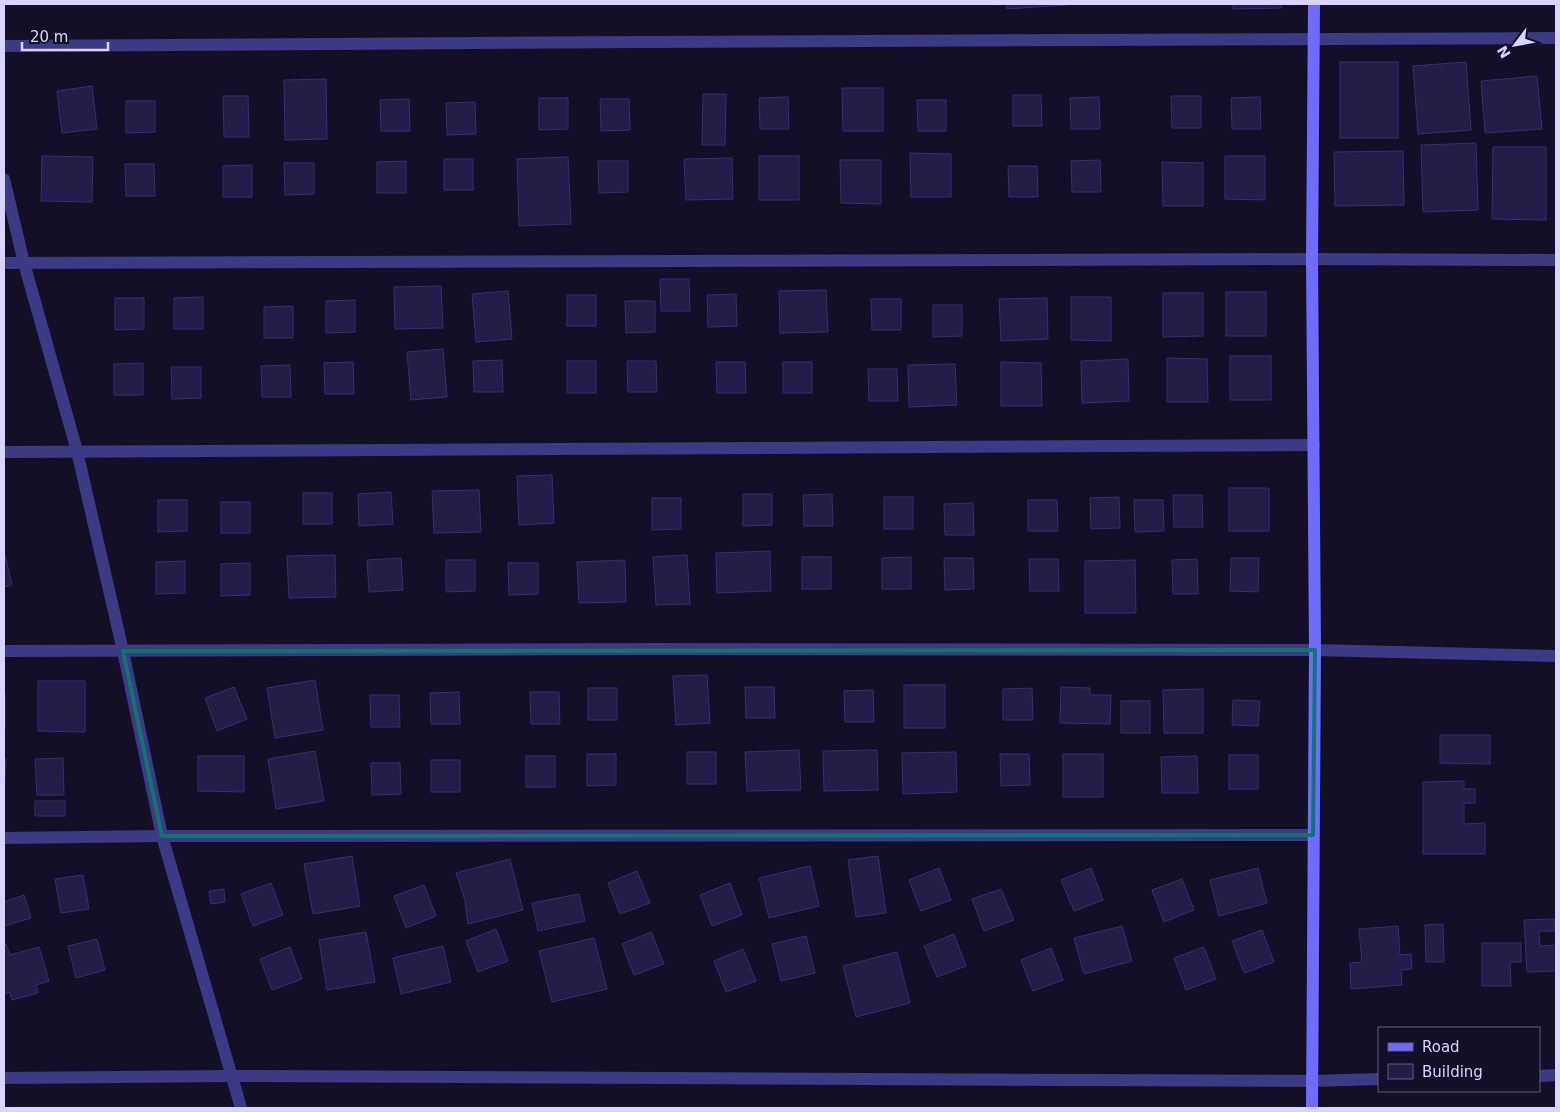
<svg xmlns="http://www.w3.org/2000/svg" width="1560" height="1112" font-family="'DejaVu Sans',sans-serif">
	<rect width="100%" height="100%" fill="#130f26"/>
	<!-- building -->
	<g fill="#241b47" stroke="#3b2d73">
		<polygon points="1006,4 1066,4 1066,5 1007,9"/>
		<polygon points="1233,4 1281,4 1281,8 1233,9"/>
		<rect x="1340" y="62" width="58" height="76"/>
		<polygon points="1466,62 1471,130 1418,134 1413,66"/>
		<polygon points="1537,76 1542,129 1485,133 1481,81"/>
		<polygon points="326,79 327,139 285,140 284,80"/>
		<polygon points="92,86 97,129 62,133 57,91"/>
		<polygon points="842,88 883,88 883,131 843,131"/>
		<polygon points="703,94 726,94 725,145 702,145"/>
		<polygon points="1013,95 1041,95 1042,126 1013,126"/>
		<polygon points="223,96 248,96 249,137 224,137"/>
		<polygon points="1171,96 1201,96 1201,128 1172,128"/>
		<polygon points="788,97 789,129 760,129 759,98"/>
		<polygon points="1099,97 1100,129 1071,129 1070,98"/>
		<polygon points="1260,97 1261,129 1232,129 1231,98"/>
		<polygon points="539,98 568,98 568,129 539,130"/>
		<polygon points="409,99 410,131 381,131 380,100"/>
		<polygon points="600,99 629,99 630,130 601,131"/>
		<polygon points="917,100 946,100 946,131 918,131"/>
		<polygon points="126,101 155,101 155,132 126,133"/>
		<polygon points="475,102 476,134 447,135 446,103"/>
		<polygon points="1476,143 1478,210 1423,212 1421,145"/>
		<polygon points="1493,147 1546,147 1546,220 1492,219"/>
		<polygon points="1403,151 1404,205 1335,206 1334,152"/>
		<polygon points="910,153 951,154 951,197 911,197"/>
		<polygon points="42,156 93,157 92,202 41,201"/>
		<rect x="759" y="156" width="40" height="44"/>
		<polygon points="1225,156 1265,156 1265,200 1225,199"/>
		<polygon points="568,157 571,224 519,226 517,159"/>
		<polygon points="732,158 733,199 686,200 684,159"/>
		<rect x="444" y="159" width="29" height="31"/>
		<polygon points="840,160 881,160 881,204 841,203"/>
		<polygon points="1100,160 1101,192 1072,192 1071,161"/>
		<polygon points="406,161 406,193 377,193 377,162"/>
		<polygon points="598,161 628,161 628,192 599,193"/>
		<polygon points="1162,162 1203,163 1203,206 1163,206"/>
		<polygon points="284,163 314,163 314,194 285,195"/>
		<polygon points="125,164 154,164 155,196 126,196"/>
		<polygon points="252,165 252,197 223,197 223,166"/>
		<polygon points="1008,166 1037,166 1038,197 1009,197"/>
		<polygon points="660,279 689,279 690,311 661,311"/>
		<polygon points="441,286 443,328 395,329 394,287"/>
		<polygon points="826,290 828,332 780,333 779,291"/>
		<polygon points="508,291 512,339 476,342 472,294"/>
		<rect x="1226" y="292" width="40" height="44"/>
		<polygon points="1163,293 1203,293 1203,336 1163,337"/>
		<polygon points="736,294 737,326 708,327 707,295"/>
		<rect x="567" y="295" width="29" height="31"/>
		<polygon points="203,297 203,329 174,329 174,298"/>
		<polygon points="1071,297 1111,297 1111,341 1071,340"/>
		<polygon points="115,298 144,298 144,329 115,330"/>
		<polygon points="1047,298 1048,339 1001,341 999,299"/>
		<polygon points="871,299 901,299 901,330 872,330"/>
		<polygon points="355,300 355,332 326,333 326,301"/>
		<polygon points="625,301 655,301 655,332 626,333"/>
		<polygon points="933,305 962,305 962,336 933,337"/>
		<polygon points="293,306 293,338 264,338 264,307"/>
		<polygon points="443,349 447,397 411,400 407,352"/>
		<rect x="1230" y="356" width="41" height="44"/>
		<polygon points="1167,358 1207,359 1208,402 1167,402"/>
		<polygon points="1128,359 1129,401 1082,403 1081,361"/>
		<polygon points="502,360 503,392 474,392 473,361"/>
		<rect x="567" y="361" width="29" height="32"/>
		<polygon points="627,361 656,361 657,392 628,392"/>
		<polygon points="353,362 354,394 325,394 324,363"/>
		<polygon points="716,362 745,362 746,393 717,393"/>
		<rect x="783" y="362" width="29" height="31"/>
		<polygon points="1001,362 1041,363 1042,406 1001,406"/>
		<polygon points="143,363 143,395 114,395 114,364"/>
		<polygon points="955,364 957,405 909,407 908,365"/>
		<polygon points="290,365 291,397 262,397 261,366"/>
		<polygon points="171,367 201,367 201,398 172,399"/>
		<polygon points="868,369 897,369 898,401 869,401"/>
		<polygon points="552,475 554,523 519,525 517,476"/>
		<rect x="1229" y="488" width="40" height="43"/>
		<polygon points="479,490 481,532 434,533 432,491"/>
		<polygon points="391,492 393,524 359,526 358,494"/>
		<rect x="303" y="493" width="29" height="31"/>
		<polygon points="743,494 772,494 772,525 743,526"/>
		<polygon points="832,494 833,526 804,526 803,495"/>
		<polygon points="1173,495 1202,495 1203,527 1174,527"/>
		<rect x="884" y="497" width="29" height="32"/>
		<polygon points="1119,497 1120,528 1091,529 1090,498"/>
		<polygon points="652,498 681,498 681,529 652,530"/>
		<polygon points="158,500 187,500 187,531 158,532"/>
		<polygon points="1028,500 1057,500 1058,531 1028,531"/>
		<polygon points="1134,500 1163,500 1164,531 1135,532"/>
		<rect x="221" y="502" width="29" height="31"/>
		<polygon points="973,503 974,535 945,535 944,504"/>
		<polygon points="770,551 771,591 717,593 716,553"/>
		<polygon points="5,555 12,585 4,587 4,556"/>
		<polygon points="335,555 336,597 289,598 287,556"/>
		<polygon points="687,555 690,604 656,605 653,557"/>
		<rect x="802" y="557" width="29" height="32"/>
		<polygon points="911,557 911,589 882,589 882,558"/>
		<polygon points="401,558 403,590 369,592 367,560"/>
		<polygon points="944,558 973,558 974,589 945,590"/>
		<polygon points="1231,558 1259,558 1258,592 1230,591"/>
		<polygon points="1029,559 1058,559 1059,591 1030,591"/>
		<polygon points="1197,559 1198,594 1173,594 1172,560"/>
		<polygon points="446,560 475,560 475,591 446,592"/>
		<polygon points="625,560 626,602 579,603 577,562"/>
		<polygon points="1135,560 1136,613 1085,613 1085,561"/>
		<polygon points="185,561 185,593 156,594 156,562"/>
		<polygon points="250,563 250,595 221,596 221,564"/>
		<polygon points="508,563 538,563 538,594 509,595"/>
		<polygon points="707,675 710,723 676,725 673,676"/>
		<polygon points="315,680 323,730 275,738 267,688"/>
		<polygon points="38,681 85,681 85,732 38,731"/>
		<rect x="904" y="685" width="41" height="43"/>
		<polygon points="234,687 247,719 217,731 205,698"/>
		<polygon points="745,687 774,687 775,718 746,718"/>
		<polygon points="1061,687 1090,688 1090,695 1111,695 1110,724 1060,723"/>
		<rect x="588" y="688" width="29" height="32"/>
		<polygon points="1032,688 1033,720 1003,720 1003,689"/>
		<polygon points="1203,689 1203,733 1164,733 1163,690"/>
		<polygon points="873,690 874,722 845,722 844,691"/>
		<polygon points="459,692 460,724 431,724 430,693"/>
		<polygon points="530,692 559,692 560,724 531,724"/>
		<rect x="4" y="694" width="1" height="34"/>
		<polygon points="370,695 399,695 400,727 371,727"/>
		<polygon points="1233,700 1260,701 1258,726 1232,725"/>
		<rect x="1121" y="701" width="29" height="32"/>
		<polygon points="1440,735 1490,735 1490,764 1440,763"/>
		<polygon points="799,750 801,790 747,791 745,752"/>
		<polygon points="877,750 878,790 824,791 823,751"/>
		<polygon points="315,751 324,801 276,809 268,759"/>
		<rect x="687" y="752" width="29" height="32"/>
		<polygon points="956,752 957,792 903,794 902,753"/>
		<polygon points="587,754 616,754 616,785 587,786"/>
		<polygon points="1000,754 1029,754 1030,785 1001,786"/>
		<rect x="1063" y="754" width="40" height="43"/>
		<rect x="1229" y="755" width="29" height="34"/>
		<polygon points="198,756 244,756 244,792 198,791"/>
		<rect x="526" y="756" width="29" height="31"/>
		<polygon points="1197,756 1198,793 1162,793 1161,757"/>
		<polygon points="63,758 64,795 37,795 35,759"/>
		<polygon points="4,759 6,759 4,797"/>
		<rect x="431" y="760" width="29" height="32"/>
		<polygon points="371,763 400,763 401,794 372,795"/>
		<polygon points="1464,781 1464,789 1475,789 1475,803 1464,803 1464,824 1485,823 1485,854 1423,854 1423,782"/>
		<rect x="35" y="801" width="30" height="15"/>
		<polygon points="352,856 360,906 313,914 304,864"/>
		<polygon points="878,856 886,913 856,917 848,860"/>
		<polygon points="510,859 523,910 468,924 465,900 456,873"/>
		<polygon points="810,866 819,906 769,918 759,878"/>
		<polygon points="939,868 951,900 921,911 909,880"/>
		<polygon points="1091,868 1103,900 1074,911 1061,880"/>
		<polygon points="1258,868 1267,903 1219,916 1210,880"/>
		<polygon points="637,871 650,903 620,914 608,883"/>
		<polygon points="83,875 89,909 61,913 55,879"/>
		<polygon points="1182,879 1194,910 1164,922 1152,890"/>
		<polygon points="271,883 283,915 253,926 241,894"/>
		<polygon points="730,883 742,915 712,926 700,895"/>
		<polygon points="424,885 436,916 406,928 394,896"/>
		<polygon points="224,889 225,902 211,904 209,891"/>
		<polygon points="1001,889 1014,920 984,931 972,899"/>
		<polygon points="579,894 585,921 538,931 532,903"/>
		<polygon points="24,895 31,918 4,926 4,902"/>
		<polygon points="1554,919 1555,931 1539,931 1540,946 1556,945 1556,971 1527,972 1524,920"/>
		<polygon points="1443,924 1444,962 1426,962 1425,925"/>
		<polygon points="1122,926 1132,961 1084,974 1074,938"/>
		<polygon points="1398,926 1400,955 1411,954 1412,969 1401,970 1402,985 1351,989 1350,963 1362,962 1359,929"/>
		<polygon points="496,929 508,961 478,972 466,941"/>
		<polygon points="1262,930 1274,962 1244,973 1232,941"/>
		<polygon points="366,932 375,982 327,990 319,940"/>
		<polygon points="651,932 664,964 634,975 622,944"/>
		<polygon points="954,934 966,966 937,977 924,946"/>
		<polygon points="806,936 815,973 781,981 772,944"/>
		<polygon points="594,938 607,989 552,1002 539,951"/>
		<polygon points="97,939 105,970 76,978 68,946"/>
		<polygon points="1482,943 1521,943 1521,962 1510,962 1511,986 1482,986"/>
		<polygon points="6,944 10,955 39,947 49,981 36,985 38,993 12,1000 10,992 4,994 4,945"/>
		<polygon points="443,946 451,982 401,994 393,958"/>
		<polygon points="290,947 302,979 272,990 260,959"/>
		<polygon points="1204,947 1216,979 1186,990 1174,958"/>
		<polygon points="1051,948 1063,980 1033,991 1021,960"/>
		<polygon points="743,949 756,981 726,992 714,961"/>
		<polygon points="897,952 910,1003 856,1017 843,966"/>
	</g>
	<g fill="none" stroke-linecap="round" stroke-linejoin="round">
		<!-- street -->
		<g stroke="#3d3a85" stroke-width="12">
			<polyline points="4,46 639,42 1556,38"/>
			<polyline points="4,179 24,263 77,451 123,651 162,836 241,1108"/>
			<polyline points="4,263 1312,259 1556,260"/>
			<polyline points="4,452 1314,445"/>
			<polyline points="4,651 654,649 1315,650 1556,656"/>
			<polyline points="4,838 162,836 1313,835"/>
			<polyline points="1539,1076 1556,1075"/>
			<polyline points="4,1078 232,1076 1312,1081 1379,1079"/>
		</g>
		<!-- secondary -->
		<polyline stroke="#6f6bff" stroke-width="12" points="1312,1108 1315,650 1312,259 1314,4"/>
	</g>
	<!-- marked area -->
	<path fill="none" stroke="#0f766e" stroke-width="4" stroke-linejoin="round" d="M1315,650L1313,835L162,836L123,651Z"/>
	<!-- border -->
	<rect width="1560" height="1112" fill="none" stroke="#d9d4ff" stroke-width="10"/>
	<!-- legend -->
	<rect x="1378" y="1027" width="162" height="65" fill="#130f26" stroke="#625e7d"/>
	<rect x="1388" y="1043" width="25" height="8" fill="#6f6bff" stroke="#625e7d"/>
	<text x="1422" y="1052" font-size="15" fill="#d9d4ff">Road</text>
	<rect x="1388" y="1064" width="25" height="15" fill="#241b47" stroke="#625e7d"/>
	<text x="1422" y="1077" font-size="15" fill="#d9d4ff">Building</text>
	<!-- north arrow -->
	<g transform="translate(1515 45) rotate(238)" stroke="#130f26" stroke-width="4" paint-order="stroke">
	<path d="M0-4L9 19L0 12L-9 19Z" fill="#d9d4ff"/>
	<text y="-8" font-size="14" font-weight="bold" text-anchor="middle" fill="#d9d4ff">N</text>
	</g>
	<!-- scale -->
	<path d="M22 42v8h86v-8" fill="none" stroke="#d9d4ff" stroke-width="2.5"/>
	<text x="30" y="42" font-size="15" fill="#d9d4ff" stroke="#130f26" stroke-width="4" paint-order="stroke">20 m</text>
</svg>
